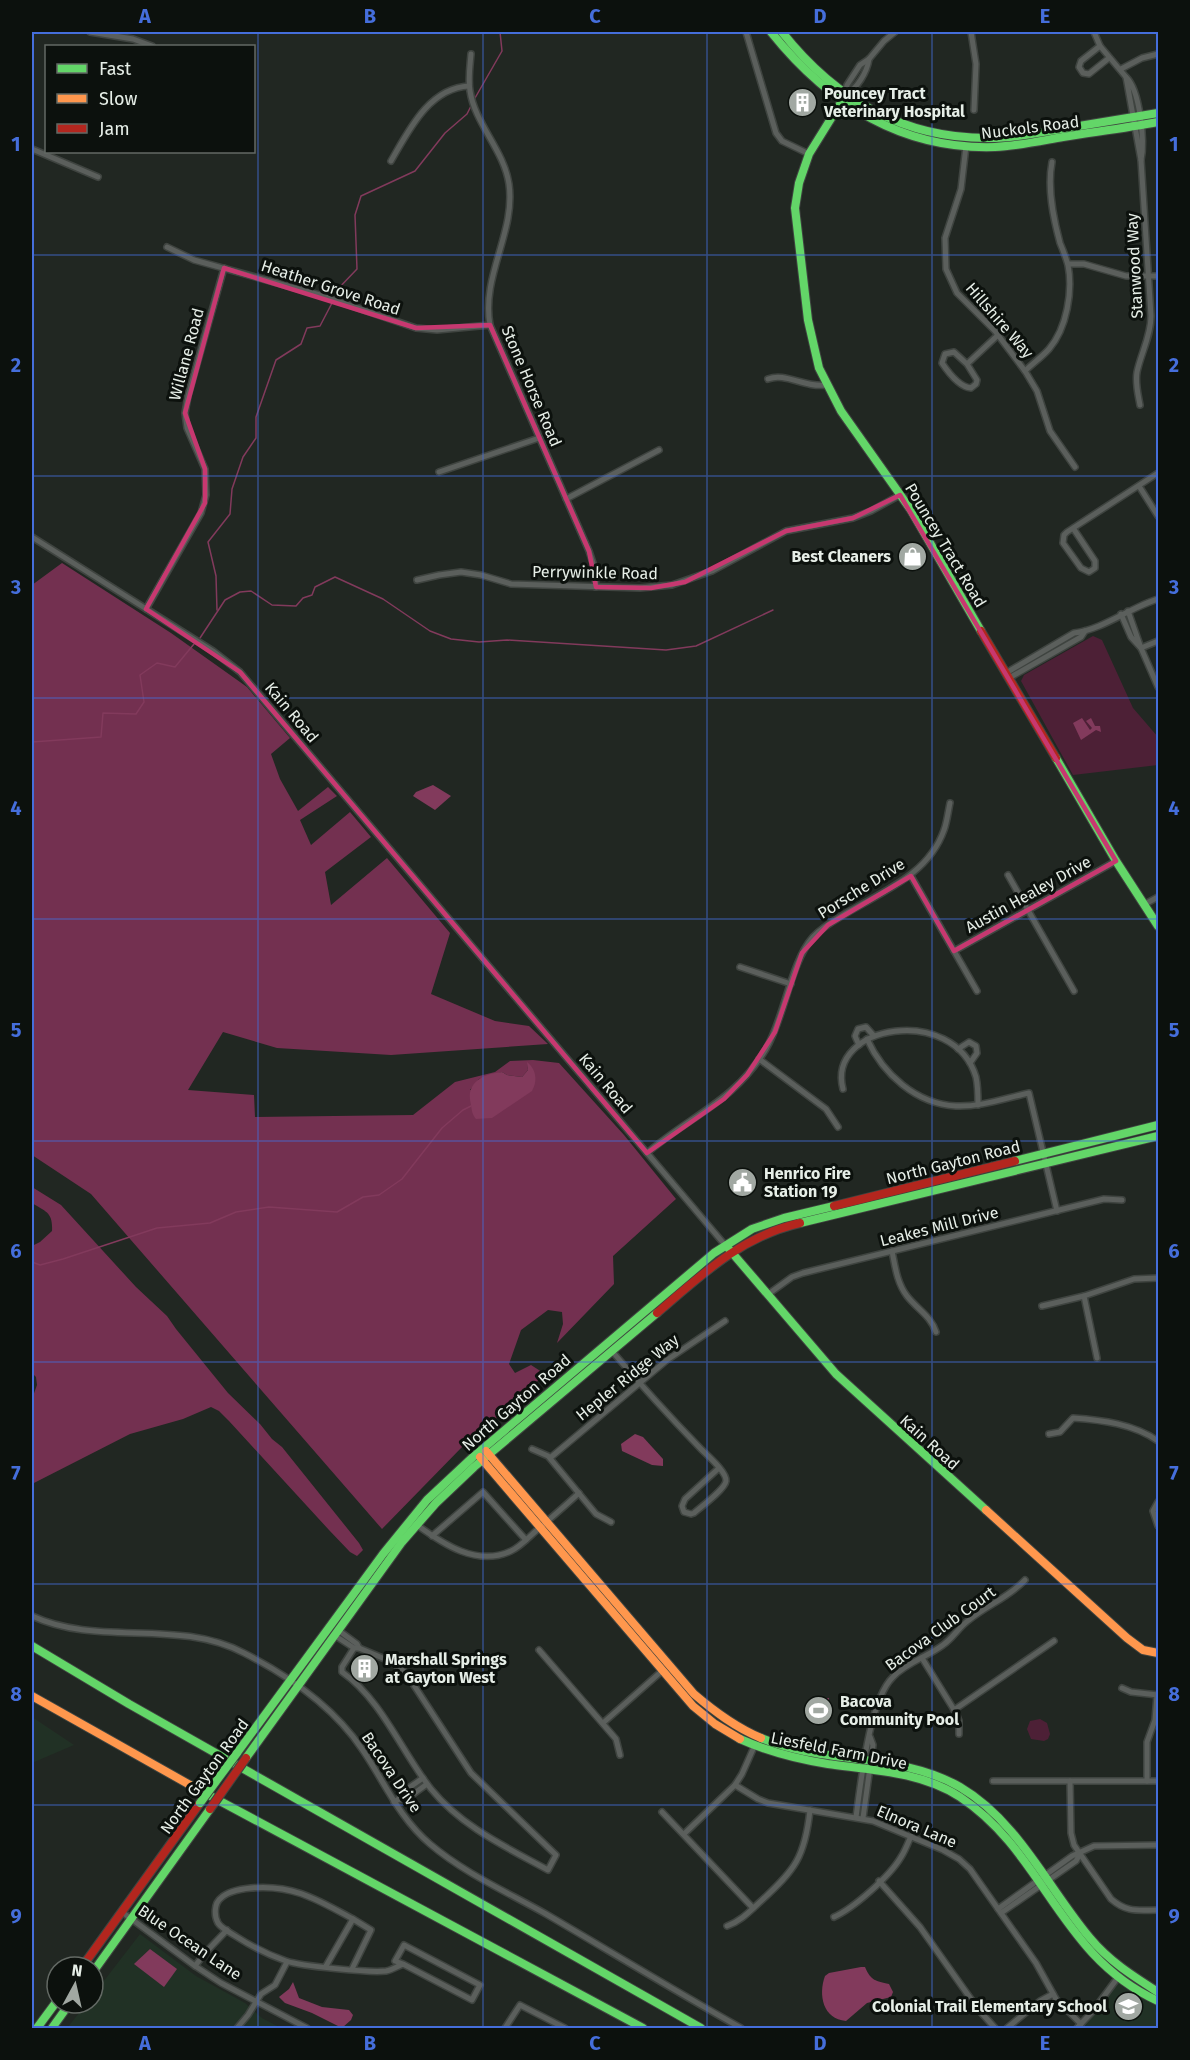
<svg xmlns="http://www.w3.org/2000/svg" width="1190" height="2060" font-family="'Fira Sans',sans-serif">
	<rect width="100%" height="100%" fill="#212722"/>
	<!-- built -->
	<g fill="#213125">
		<polygon points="32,1717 74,1745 32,1763"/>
		<polygon points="140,1934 196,1976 245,2003 262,2018 281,2028 67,2028 87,2003 93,2003 93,1995"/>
		<polygon points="1118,1977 1158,2001 1158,2028 1077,2028"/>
	</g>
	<!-- green -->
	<g fill="#4d2036">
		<polygon points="1093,636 1102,640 1133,708 1158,737 1158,765 1073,775 1021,681 1024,675"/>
		<polygon points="1040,1719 1047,1723 1050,1734 1048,1739 1044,1741 1031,1739 1027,1729 1030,1721"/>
	</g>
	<!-- forest -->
	<g fill="#733050" fill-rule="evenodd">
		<path d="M62,563L171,633L247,687L290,738L271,754L280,779L298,811L328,787L337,796L300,820L311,845L350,812L371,837L325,872L331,905L387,858L450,933L431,994L495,1021L529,1026L548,1044L391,1055L277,1048L223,1032L188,1090L254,1095L255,1117L413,1115L455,1082L495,1072L510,1061L533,1060L559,1063L624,1135L676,1199L613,1256L614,1284L557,1343L563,1324L562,1312L548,1310L521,1330L509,1364L515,1373L531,1365L545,1374L510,1407L462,1447L382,1529L91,1194L32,1155V585ZM527,1062L532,1091L470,1090L479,1079L502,1072L507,1075L522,1077L528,1070Z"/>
		<path d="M32,1187L61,1205L136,1287L167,1316L176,1329L228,1393L260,1424L272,1439L282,1447L359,1543L363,1550L357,1556L350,1552L329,1530L229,1421L219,1411L211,1407L183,1419L130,1434L32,1484V1399L37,1385L36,1377L32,1373V1246L40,1242L52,1231C53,1212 46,1212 32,1203Z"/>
	</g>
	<!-- water -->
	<g fill="#823a5c">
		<polygon points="1082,718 1090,730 1092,728 1086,721 1091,718 1095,726 1100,726 1101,732 1096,730 1081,740 1073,723"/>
		<polygon points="433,785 451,796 435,810 413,796 416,792"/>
		<path d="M527,1062C536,1069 538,1080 532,1091L492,1118L476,1119C472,1114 472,1111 471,1105C465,1083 482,1074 502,1072L507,1075L522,1077L528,1070Z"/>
		<polygon points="635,1434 643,1437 663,1459 663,1466 652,1465 622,1451 621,1444"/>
		<polygon points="829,1698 829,1705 818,1704 828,1707 827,1718 809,1714 810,1704 815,1704 818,1699"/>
		<polygon points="150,1949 177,1969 164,1987 134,1964"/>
		<path d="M861,1967H865C871,1981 876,1981 889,1984L893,1992L891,1997L867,2003L846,2021C823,2019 818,1995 825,1976L829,1973Z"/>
		<polygon points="293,1982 299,1998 322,2007 349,2010 353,2015 351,2020 343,2027 338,2026 312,2013 285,2003 279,1997 289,1989"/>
	</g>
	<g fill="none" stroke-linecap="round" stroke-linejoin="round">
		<!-- stream -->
		<g stroke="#823a5c" stroke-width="1.5">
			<polyline points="475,98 502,51 500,32"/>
			<polyline points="335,296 336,291 357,269 355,215 361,196 415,171 445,133 467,114 471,106"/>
			<polyline points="217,610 216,576 208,542 230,514 232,489 243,457 256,438 256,417 276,360 301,344 307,328 320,326 332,303"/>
			<polyline points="200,638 225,600 240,592 251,591 272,605 296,606 303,598 312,595 315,587 335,577 383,599 430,631 451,639 479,642 507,640 666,650 696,646 773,610"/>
			<polyline points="32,742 101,737 103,713 136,714 144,702 140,675 157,663 175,667 194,644"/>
			<polyline points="32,1262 40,1265 63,1259 157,1228 210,1223 236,1212 269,1207 337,1212 363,1197 379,1195 402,1179 442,1128 463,1110 471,1106"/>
		</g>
		<defs>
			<g id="street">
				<polyline points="90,32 133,39 152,46"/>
				<polyline points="746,32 776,133 782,141 809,154"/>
				<polyline points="971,32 976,64 974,110"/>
				<polyline points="1094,32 1100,46 1126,77"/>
				<polyline points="1100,46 1081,61 1079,67 1083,73 1089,74 1109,58"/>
				<path d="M471,54C470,66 468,79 470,91C475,124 504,150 509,184C516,232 481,276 490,325L589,551L594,566L596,587"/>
				<polyline points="1121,69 1142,58 1158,54"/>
				<path d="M1126,77C1140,90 1145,141 1141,160Z"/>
				<polyline points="845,96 847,85 860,65 869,59 884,41 895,32"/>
				<path d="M845,96C857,88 867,73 869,59"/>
				<polyline points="966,146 961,189 945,238 946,269 957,293 995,331 1025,371 1037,391 1050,431 1075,467"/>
				<polyline points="32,149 98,177"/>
				<path d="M391,161C409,130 429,88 469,86"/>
				<polyline points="167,247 194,260 320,295 416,328 437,330 490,325"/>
				<polyline points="1068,264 1084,264 1126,276 1158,276"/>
				<path d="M967,364L977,380L976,384L971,388C959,387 948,372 942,363L945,354L954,352L967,364L998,335"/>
				<path d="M1025,371C1033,363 1042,357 1049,349C1067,328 1073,291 1068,265C1066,258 1063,250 1060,243C1053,217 1047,188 1052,162"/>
				<path d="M768,379C786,372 803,388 827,385"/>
				<path d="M1140,405C1138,394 1135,383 1137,372C1141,353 1151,336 1151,316L1141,160"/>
				<polyline points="439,472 539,438"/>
				<polyline points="1139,486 1158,516"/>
				<polyline points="566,499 659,450"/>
				<polyline points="1073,528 1095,561 1095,568 1089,572 1081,568 1063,543 1064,535 1067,532 1158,473"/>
				<polyline points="32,537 213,651 240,672 725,1245"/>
				<polyline points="417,580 439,575 461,572 481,575 511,584 640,588 672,585 712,571 786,531 853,518 871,511 900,495"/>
				<polyline points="146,609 201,513 206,495 205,469 187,428 185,413 188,396 224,268"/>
				<polyline points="1121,614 1131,637 1141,648 1128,611"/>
				<polyline points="1158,641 1141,648 1158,687"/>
				<path d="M1006,673L1074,633C1102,630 1131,607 1158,599"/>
				<polyline points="1009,678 1081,637 1085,631"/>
				<polyline points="1008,875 1074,991"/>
				<polyline points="911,876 977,991"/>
				<polyline points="1145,904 1158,897"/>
				<polyline points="954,951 1116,861"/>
				<polyline points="740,967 791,984"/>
				<path d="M867,1039C883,1074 916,1104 956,1106C981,1107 1005,1098 1029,1093L1057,1211"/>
				<polyline points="859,1045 855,1036 858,1029 866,1027 874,1036"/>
				<polyline points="958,1049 969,1042 976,1046 977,1053 970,1063"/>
				<polyline points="759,1059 826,1109 838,1127"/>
				<path d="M843,1089C826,1024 954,1004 976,1077C978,1086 978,1096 978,1105"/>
				<path d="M647,1153C691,1115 734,1102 766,1049C785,1017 790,963 813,937C823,926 837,919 850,911C886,890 929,873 944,830C947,822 948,812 950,803"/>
				<path d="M892,1251C895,1266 897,1283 907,1296C917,1309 931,1316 936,1332"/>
				<polyline points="767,1295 792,1277 803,1273 1104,1199 1122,1200"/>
				<polyline points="1042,1306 1084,1296"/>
				<path d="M611,1350C640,1384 670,1417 701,1449C707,1455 727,1472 726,1481C725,1489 701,1507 694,1513L691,1514L684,1512L682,1506L685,1499L719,1468"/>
				<polyline points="1097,1358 1084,1296 1134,1279 1158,1278"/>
				<path d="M1049,1434L1060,1432L1073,1418C1102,1420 1134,1424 1158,1441"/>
				<polyline points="532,1449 548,1456 596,1514 611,1522"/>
				<polyline points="550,1458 667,1360 725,1321"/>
				<polyline points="1158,1502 1153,1511 1158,1526"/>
				<path d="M417,1525C443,1544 477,1567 511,1551C520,1547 529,1537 537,1530C551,1518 565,1506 579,1493"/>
				<polyline points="432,1536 483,1492 526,1540"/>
				<path d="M32,1616C99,1647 177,1618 244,1653C289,1676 333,1706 362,1749C384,1781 399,1818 430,1844C464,1873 507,1892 546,1914C611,1952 675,1991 741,2028"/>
				<polyline points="338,1630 357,1644 359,1648"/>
				<polyline points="334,1635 354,1648"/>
				<path d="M354,1648H359L392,1662L406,1673L471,1773L556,1855L548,1870C506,1847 462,1827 431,1789C401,1751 382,1700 342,1672V1667Z"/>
				<polyline points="539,1650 616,1739 620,1755"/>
				<polyline points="922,1658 956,1713 959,1721 959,1734"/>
				<polyline points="1122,1688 1131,1692 1158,1695"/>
				<polyline points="954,1710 1054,1641"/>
				<polyline points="603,1723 663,1670"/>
				<polyline points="993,1781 1158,1781"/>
				<path d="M1070,1781L1071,1833L1074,1845L1111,1899C1127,1913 1138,1910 1158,1910"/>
				<polyline points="1147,1781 1147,1742 1155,1720 1157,1695"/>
				<polyline points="735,1785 758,1799 768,1803 873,1821 943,1850 959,1859 970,1869 1036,1963 1056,1999 1081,2024"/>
				<polyline points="399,1799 400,1794 423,1778"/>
				<polyline points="394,1802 399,1799 405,1800 427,1784"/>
				<polyline points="662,1812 753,1908"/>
				<path d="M856,1817C861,1783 869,1700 893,1677C906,1663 927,1657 943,1645C953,1638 959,1627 969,1620C987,1605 1008,1598 1025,1580"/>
				<polyline points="863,1818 873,1745 870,1737"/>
				<polyline points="684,1834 735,1785 742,1774 754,1747"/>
				<polyline points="879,1881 920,1927 978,2009 995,2028"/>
				<polyline points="998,1909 1072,1856 1094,1846 1158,1845"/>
				<polyline points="122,1912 195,1966 221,1983 307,2028"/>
				<polyline points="1001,1913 1076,1861 1080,1854"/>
				<path d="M834,1917C854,1908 890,1876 901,1857C905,1851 908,1843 911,1836"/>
				<path d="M727,1926C741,1921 750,1911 761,1901C795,1870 805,1857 810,1810"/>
				<polyline points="195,1966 205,1953 227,1930"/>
				<path d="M326,1966L353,1919C318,1900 293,1884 251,1888C241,1889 228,1891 221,1898C214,1903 214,1916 218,1923C222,1929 231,1933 237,1937C251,1946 269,1955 286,1961C301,1966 370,1973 386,1971C392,1970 398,1966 403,1964L472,2000L480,1985L404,1945L395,1961L403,1964"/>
				<polyline points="352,1969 371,1930 353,1919"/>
				<polyline points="237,2028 248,2015 261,1994 275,1985 287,1962"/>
				<polyline points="505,2028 520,2005 565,2028"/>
				<polyline points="1007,2028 1040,2001 1053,1994"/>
				<polyline points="1077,2028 1093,2011 1119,1976"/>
			</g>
			<g id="fast">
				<path d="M771,32C828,103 900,150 995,147C1017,146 1040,141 1063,137C1094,132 1126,128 1158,122"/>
				<path d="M782,32C835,99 903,139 990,138C1016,138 1042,132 1067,128C1098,123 1128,118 1158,113"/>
				<polyline points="845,96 809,154 799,183 795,208 808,320 819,368 841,411 911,510 981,631"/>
				<polyline points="1056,758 1116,861 1158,926"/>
				<polyline points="1015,1161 1158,1125"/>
				<polyline points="800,1223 1158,1136"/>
				<polyline points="728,1248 836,1374 986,1510"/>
				<polyline points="32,1646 129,1704 701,2028"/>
				<path d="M761,1738C824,1765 900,1752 960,1787C1018,1821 1048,1888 1090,1938C1109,1961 1133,1976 1158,1992"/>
				<path d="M740,1739C769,1752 797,1759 828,1764C872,1770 922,1772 960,1797C1045,1853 1059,1956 1158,2001"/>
				<polyline points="237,1753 383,1554 427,1500 473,1457 714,1253 752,1229 784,1218 834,1206"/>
				<polyline points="246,1758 402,1542 436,1503 474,1467 657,1313"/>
				<polyline points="190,1785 643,2028"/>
				<polyline points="93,1972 210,1809"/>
				<polyline points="37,2028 57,2001"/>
				<polyline points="52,2028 70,2003"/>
			</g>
			<g id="slow">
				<path d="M486,1451L694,1694C715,1712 735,1727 761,1738"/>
				<polyline points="480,1457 693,1706 715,1724 740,1739"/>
				<polyline points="986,1510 1127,1638 1143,1650 1158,1653"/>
				<polyline points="32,1696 190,1785"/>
			</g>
			<g id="jam">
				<polyline points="981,631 1056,758"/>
				<polyline points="834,1206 1015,1161"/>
				<path d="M657,1313C701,1275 742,1236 800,1223"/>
				<polyline points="82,1967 200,1803"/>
			</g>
		</defs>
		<!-- street casing -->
		<use href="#street" stroke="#3f4440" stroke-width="8"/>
		<!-- fast casing -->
		<use href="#fast" stroke="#3f4440" stroke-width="10"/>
		<!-- slow casing -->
		<use href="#slow" stroke="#3f4440" stroke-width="10"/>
		<!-- jam casing -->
		<use href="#jam" stroke="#3f4440" stroke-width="10"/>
		<!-- street -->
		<use href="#street" stroke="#5b5f5c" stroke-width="5"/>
		<!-- fast -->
		<use href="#fast" stroke="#63d668" stroke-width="8"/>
		<!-- slow -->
		<use href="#slow" stroke="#ff974d" stroke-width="8"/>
		<!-- jam -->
		<use href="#jam" stroke="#b3261e" stroke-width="8"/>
		<defs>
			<polyline id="fast-bridge" points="200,1803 237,1753"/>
			<polyline id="jam-bridge" points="210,1809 246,1758"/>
		</defs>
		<!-- fast-bridge casing -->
		<use href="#fast-bridge" stroke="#3f4440" stroke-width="10" stroke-linecap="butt"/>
		<!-- jam-bridge casing -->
		<use href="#jam-bridge" stroke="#3f4440" stroke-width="10" stroke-linecap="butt"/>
		<!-- fast-bridge -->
		<use href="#fast-bridge" stroke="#63d668" stroke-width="8"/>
		<!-- jam-bridge -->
		<use href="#jam-bridge" stroke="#b3261e" stroke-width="8"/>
	</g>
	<!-- marked area -->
	<path fill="none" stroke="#c73870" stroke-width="4.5" stroke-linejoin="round" d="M224,268L416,328L490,325L589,551L596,587L651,588L685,582L786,531L853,518L900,495L1116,861L954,951L911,876L828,925L802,953L775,1032L747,1075L724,1099L647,1153L240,672L146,609L205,503V469L185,413Z"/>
	<!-- grid -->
	<path fill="none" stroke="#456edb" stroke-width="1.5" stroke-opacity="0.55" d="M258,32V2028M483,32V2028M707,32V2028M932,32V2028M32,255H1158M32,476H1158M32,698H1158M32,919H1158M32,1141H1158M32,1362H1158M32,1584H1158M32,1805H1158"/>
	<!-- icons -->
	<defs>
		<symbol id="building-disc" viewBox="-11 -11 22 22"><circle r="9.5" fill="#a1a8a2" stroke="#0c110d"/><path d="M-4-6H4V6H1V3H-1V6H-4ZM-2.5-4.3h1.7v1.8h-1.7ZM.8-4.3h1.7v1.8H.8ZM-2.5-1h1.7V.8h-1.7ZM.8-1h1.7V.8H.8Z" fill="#fff"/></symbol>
		<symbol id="shop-disc" viewBox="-11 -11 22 22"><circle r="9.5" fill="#a1a8a2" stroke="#0c110d"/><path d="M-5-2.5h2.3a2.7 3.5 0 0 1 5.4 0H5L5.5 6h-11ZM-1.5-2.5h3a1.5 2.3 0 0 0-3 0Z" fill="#fff"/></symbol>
		<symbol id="civic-disc" viewBox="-11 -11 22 22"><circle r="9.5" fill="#a1a8a2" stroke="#0c110d"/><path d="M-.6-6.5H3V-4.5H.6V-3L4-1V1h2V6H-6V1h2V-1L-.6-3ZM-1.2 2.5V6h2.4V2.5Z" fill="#fff"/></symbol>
		<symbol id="stadium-disc" viewBox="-11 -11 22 22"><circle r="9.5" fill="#a1a8a2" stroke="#0c110d"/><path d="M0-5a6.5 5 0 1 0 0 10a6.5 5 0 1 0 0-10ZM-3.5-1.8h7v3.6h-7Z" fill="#fff"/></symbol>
		<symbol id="school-disc" viewBox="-11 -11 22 22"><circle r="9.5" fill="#a1a8a2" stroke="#0c110d"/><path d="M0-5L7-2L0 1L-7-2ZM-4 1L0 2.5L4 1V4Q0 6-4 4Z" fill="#fff"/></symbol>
	</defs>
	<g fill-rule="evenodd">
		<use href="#building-disc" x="786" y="86" width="33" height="33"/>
		<use href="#shop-disc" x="896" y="540" width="33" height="33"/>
		<use href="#civic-disc" x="726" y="1166" width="33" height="33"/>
		<use href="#building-disc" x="348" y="1652" width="33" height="33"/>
		<use href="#stadium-disc" x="802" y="1694" width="33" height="33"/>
		<use href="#school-disc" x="1112" y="1990" width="33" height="33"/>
	</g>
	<g text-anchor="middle" stroke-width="6" stroke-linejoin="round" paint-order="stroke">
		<!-- poi labels -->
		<g font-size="16" font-weight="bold" fill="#e6eee7" stroke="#0c110d" text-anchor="start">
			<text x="824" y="99">Pouncey Tract<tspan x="824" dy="18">Veterinary Hospital</tspan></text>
			<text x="891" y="562" text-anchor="end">Best Cleaners</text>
			<text x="764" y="1179">Henrico Fire<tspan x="764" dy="18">Station 19</tspan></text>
			<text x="385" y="1665">Marshall Springs<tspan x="385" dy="18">at Gayton West</tspan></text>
			<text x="840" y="1707">Bacova<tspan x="840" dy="18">Community Pool</tspan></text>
			<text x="1107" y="2012" text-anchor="end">Colonial Trail Elementary School</text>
		</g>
		<!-- street labels -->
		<g font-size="16" fill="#e6eee7" stroke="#0c110d">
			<text transform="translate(1030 127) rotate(-7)" y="6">Nuckols Road</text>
			<text transform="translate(1134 266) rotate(-93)" y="6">Stanwood Way</text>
			<text transform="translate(331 287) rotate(18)" y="6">Heather Grove Road</text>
			<text transform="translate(1000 320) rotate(49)" y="6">Hillshire Way</text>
			<text transform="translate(186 354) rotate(-75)" y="6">Willane Road</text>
			<text transform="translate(532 386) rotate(67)" y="6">Stone Horse Road</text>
			<text transform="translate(946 545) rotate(59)" y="6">Pouncey Tract Road</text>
			<text transform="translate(595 572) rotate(1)" y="6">Perrywinkle Road</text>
			<text transform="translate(292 712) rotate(50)" y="6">Kain Road</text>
			<text transform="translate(861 888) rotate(-32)" y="6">Porsche Drive</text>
			<text transform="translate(1028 894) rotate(-29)" y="6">Austin Healey Drive</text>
			<text transform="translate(606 1083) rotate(50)" y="6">Kain Road</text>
			<text transform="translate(953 1162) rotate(-14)" y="6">North Gayton Road</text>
			<text transform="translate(939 1226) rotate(-14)" y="6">Leakes Mill Drive</text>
			<text transform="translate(627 1377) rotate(-39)" y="6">Hepler Ridge Way</text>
			<text transform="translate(516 1402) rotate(-41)" y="6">North Gayton Road</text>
			<text transform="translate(930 1442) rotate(42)" y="6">Kain Road</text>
			<text transform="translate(940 1628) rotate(-36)" y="6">Bacova Club Court</text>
			<text transform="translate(839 1750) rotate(11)" y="6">Liesfeld Farm Drive</text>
			<text transform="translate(392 1772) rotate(56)" y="6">Bacova Drive</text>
			<text transform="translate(204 1776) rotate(-54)" y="6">North Gayton Road</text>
			<text transform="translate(917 1826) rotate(23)" y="6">Elnora Lane</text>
			<text transform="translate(190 1942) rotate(34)" y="6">Blue Ocean Lane</text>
		</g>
	</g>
	<!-- border -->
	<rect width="1190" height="2060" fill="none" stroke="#0c110d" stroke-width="66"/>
	<!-- legend -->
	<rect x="45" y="45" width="210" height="108" fill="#0c110d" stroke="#636964" stroke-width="1.5"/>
	<rect x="57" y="64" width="30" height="9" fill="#63d668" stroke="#636964" stroke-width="1.5"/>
	<text x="99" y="75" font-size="18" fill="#e6eee7">Fast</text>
	<rect x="57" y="94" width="30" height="9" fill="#ff974d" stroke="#636964" stroke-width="1.5"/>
	<text x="99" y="105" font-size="18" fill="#e6eee7">Slow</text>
	<rect x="57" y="124" width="30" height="9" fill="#b3261e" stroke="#636964" stroke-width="1.5"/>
	<text x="99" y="135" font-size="18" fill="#e6eee7">Jam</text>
	<!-- north arrow -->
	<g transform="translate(75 1985) rotate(8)"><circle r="28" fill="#0c110d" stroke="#636964" stroke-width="1.5"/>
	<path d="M0-4.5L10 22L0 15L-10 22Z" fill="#a1a8a2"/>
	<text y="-9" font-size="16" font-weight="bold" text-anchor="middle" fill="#e6eee7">N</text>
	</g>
	<rect x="33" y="33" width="1124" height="1994" fill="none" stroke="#456edb" stroke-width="2"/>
	<g font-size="20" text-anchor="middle" font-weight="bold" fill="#456edb">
		<text x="145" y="23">A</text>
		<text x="370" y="23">B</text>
		<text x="595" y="23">C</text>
		<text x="820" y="23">D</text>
		<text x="1045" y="23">E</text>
		<text x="16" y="151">1</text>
		<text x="1174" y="151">1</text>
		<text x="16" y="372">2</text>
		<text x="1174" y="372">2</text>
		<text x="16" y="594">3</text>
		<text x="1174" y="594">3</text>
		<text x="16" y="815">4</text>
		<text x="1174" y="815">4</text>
		<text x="16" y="1037">5</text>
		<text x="1174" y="1037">5</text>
		<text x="16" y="1258">6</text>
		<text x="1174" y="1258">6</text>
		<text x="16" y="1480">7</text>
		<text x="1174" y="1480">7</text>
		<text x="16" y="1701">8</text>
		<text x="1174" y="1701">8</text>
		<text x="16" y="1923">9</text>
		<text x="1174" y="1923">9</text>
		<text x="145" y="2050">A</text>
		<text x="370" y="2050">B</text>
		<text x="595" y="2050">C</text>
		<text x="820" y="2050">D</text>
		<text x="1045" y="2050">E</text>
	</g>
</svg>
